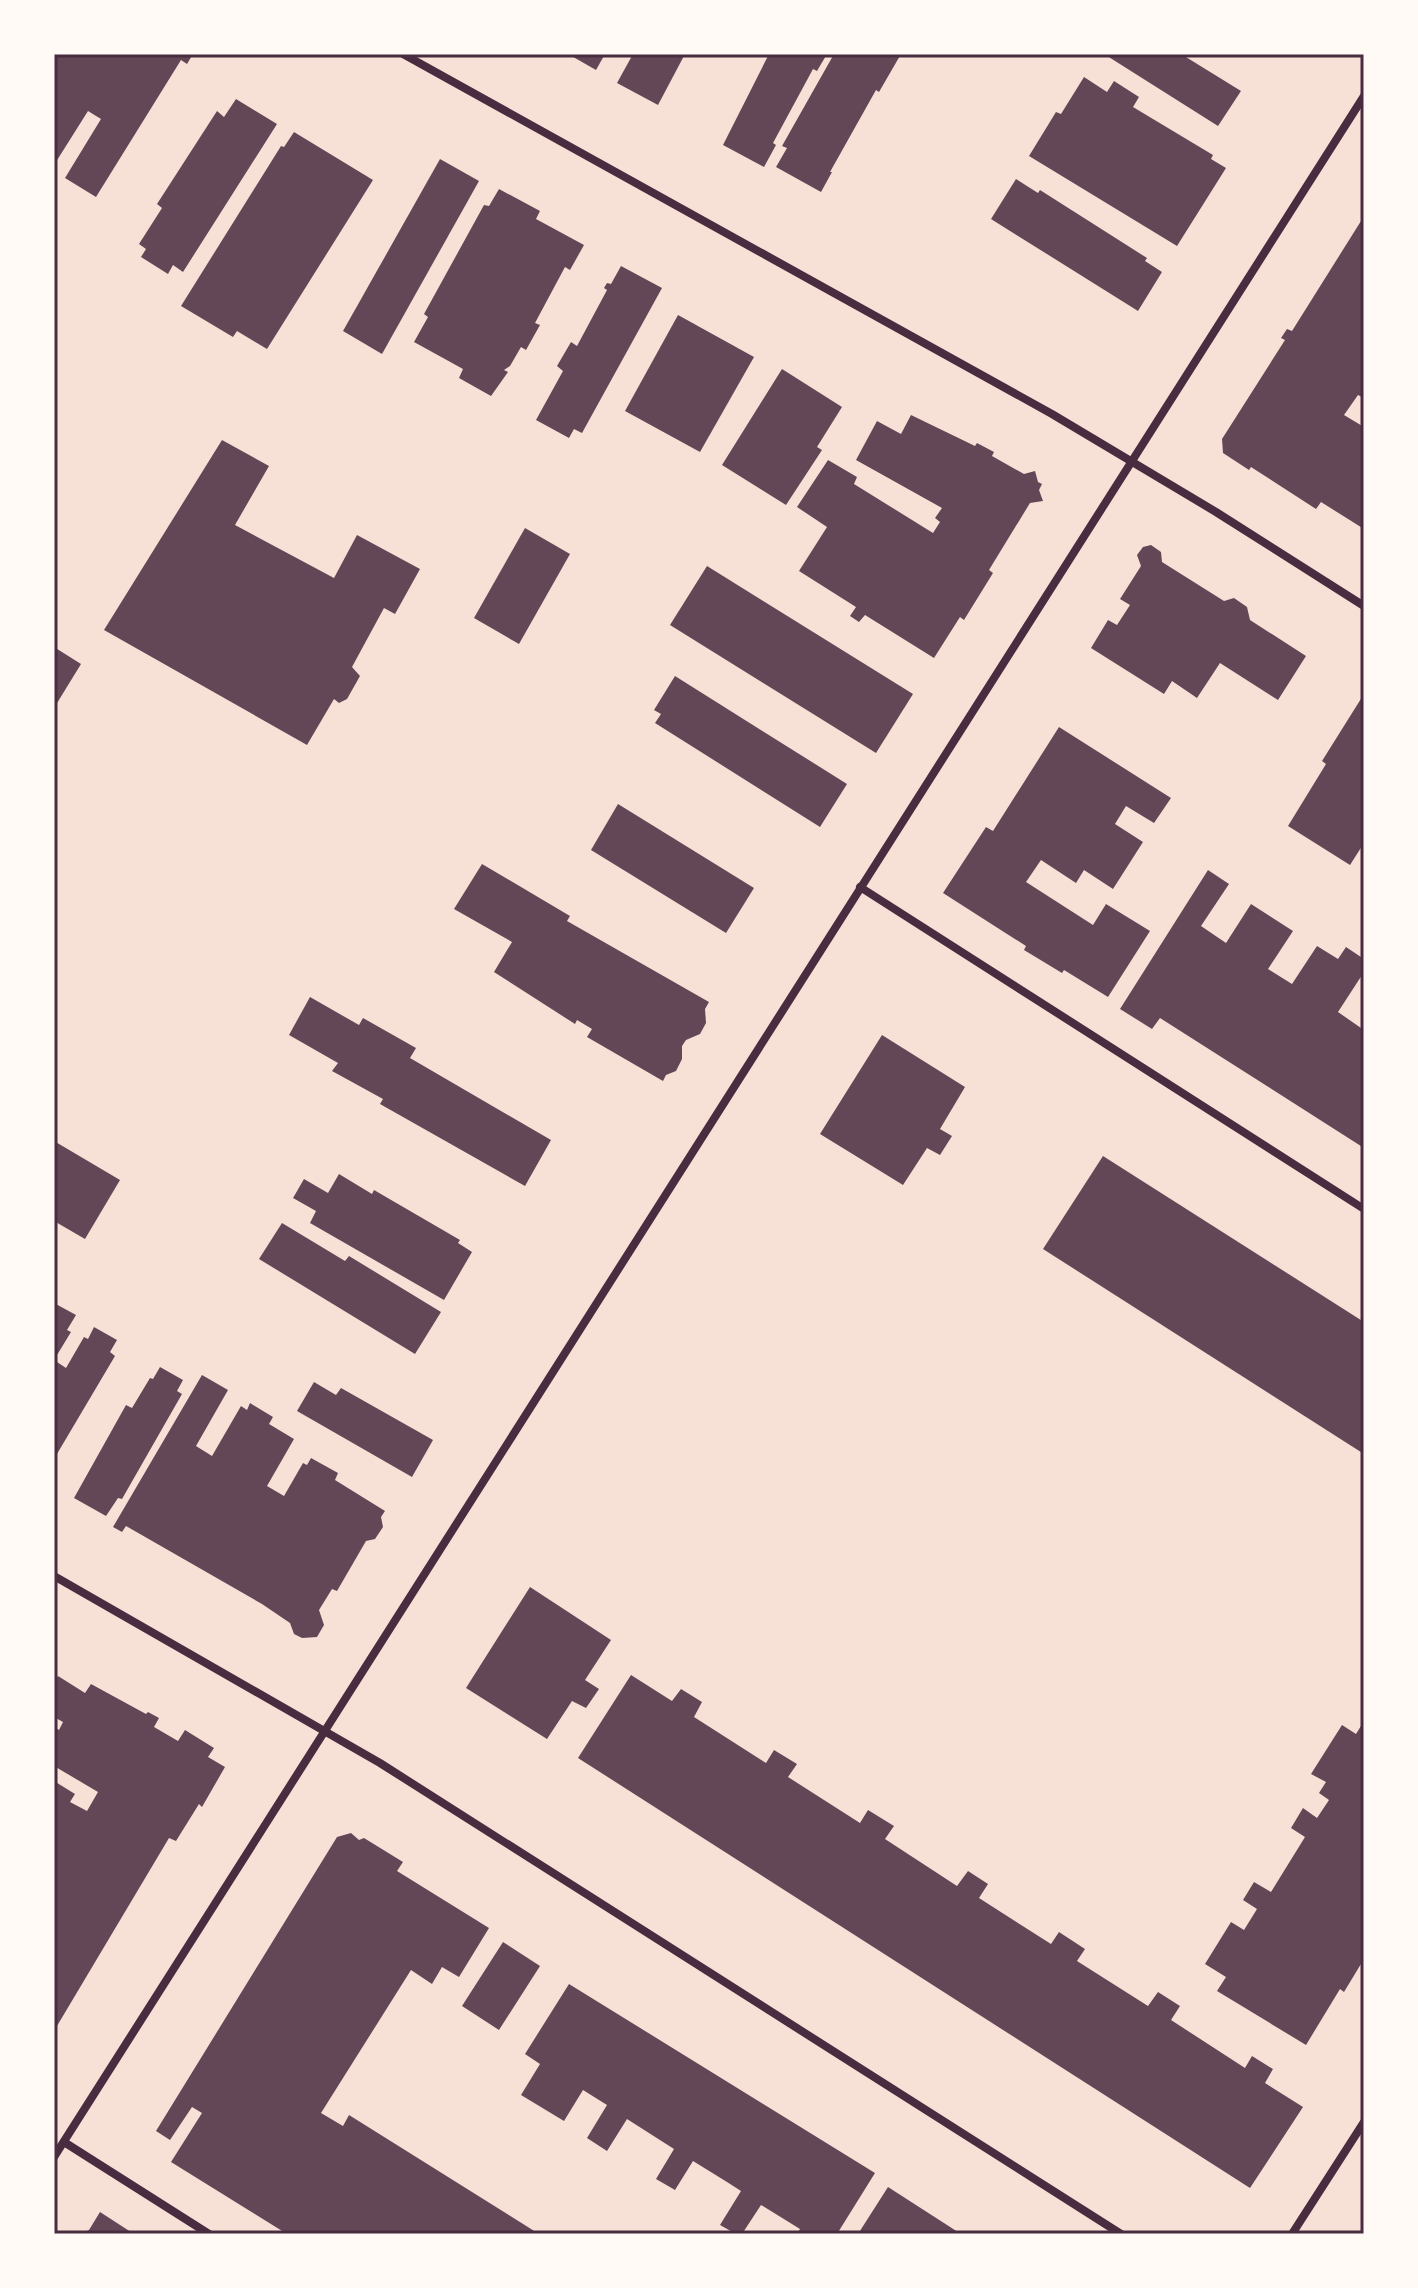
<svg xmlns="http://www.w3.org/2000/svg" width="1418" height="2288" font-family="'Fira Sans Condensed',sans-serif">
	<rect width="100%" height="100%" fill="#f7e1d7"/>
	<!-- building -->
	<g fill="#644757">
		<polygon points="54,54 193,54 187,64 181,60 96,197 65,178 101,119 88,111 54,165"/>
		<polygon points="568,54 605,54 596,70"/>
		<polygon points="633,54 685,54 658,105 617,83"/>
		<polygon points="769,54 827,54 817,71 813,69 773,143 776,145 764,167 723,145"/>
		<polygon points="834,54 901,54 879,92 876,90 830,172 832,172 821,192 776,167 787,148 782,146"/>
		<polygon points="1104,54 1181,54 1241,91 1218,126"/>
		<polygon points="1084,77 1107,92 1114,81 1139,97 1133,107 1213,155 1211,159 1226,168 1177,246 1029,156 1056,112 1061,114"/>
		<polygon points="236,99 277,124 183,272 173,265 168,274 141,257 146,249 139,244 162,208 157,204 217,111 224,117"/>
		<polygon points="294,132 373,180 267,349 237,331 233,337 181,306 281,146 284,147"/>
		<polygon points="440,159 479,181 382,354 343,331"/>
		<polygon points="1016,179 1038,193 1040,190 1147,258 1145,261 1162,272 1138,311 991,219"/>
		<polygon points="499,189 540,211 536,219 584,245 570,270 565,267 535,323 540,325 526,350 521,347 510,366 504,370 508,372 491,396 459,378 463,369 414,342 428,317 424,314 484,205 489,206"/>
		<polygon points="1361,221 1364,223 1364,398 1358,395 1344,415 1364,427 1364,529 1321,502 1316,509 1251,467 1249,470 1223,453 1222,439 1285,340 1281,338 1287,329 1292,331"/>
		<polygon points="621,266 662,288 582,433 574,429 569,438 536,420 563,371 557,366 571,342 577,346 607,290 604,288 607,283 611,284"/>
		<polygon points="678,315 754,357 700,452 625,411"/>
		<polygon points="782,369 842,407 817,447 822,450 786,505 722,465"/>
		<polygon points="911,415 975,446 977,443 994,452 992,456 1024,474 1035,471 1038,482 1042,484 1039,490 1043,501 1030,503 989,570 993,573 964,620 960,617 934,658 865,615 859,622 850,616 856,607 799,571 827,527 797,507 828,460 857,477 854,484 933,533 940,522 935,518 942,508 856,460 877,421 901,434"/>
		<polygon points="222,440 269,466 235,525 334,578 357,535 420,569 395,614 384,608 352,667 360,676 347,699 339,703 334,699 307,745 104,630"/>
		<polygon points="525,528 570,554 519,644 474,618"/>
		<polygon points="1151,545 1161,552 1162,562 1224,601 1234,598 1247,607 1250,620 1306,656 1278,700 1220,663 1197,698 1172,681 1164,694 1091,648 1108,620 1117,625 1130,605 1120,599 1141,566 1137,555 1143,547"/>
		<polygon points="707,566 913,694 876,753 670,625"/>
		<polygon points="54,647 81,664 54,708"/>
		<polygon points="675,676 847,784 820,827 655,723 661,714 654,710"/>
		<polygon points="1364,694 1364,843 1350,865 1288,826 1326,764 1322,761"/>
		<polygon points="1059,727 1171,798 1154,823 1126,806 1115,824 1143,842 1113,889 1084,870 1076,883 1041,860 1026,882 1093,925 1106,904 1150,931 1108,997 1064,970 1062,973 1024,950 1026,946 943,893 986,827 993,831"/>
		<polygon points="618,804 754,888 726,933 591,850"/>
		<polygon points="482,864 570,916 567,921 709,1002 705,1009 706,1023 700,1034 686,1040 682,1046 682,1059 676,1071 666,1075 663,1081 587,1037 592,1029 577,1020 575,1024 494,972 512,942 454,909"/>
		<polygon points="1208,870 1229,884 1201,926 1226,943 1251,904 1293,931 1268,969 1292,984 1317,946 1338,959 1346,947 1364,959 1364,972 1338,1012 1361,1028 1364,1023 1364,1148 1160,1018 1152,1029 1120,1009"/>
		<polygon points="310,997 359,1025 363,1018 416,1048 410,1058 551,1140 525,1186 380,1104 383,1099 332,1071 338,1063 289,1035"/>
		<polygon points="882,1035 965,1087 940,1129 952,1136 940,1155 927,1148 903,1185 820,1134"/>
		<polygon points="54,1141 120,1180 85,1239 54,1221"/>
		<polygon points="1103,1156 1364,1322 1364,1454 1043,1249"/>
		<polygon points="339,1174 372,1194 374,1190 460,1240 458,1243 472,1252 444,1300 310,1223 316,1211 293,1198 304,1179 328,1193"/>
		<polygon points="282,1223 345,1261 349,1256 441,1312 415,1354 259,1259"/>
		<polygon points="54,1303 76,1315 67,1330 71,1332 54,1360 66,1368 84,1337 88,1339 94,1327 117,1340 110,1352 115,1356 54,1459"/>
		<polygon points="160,1367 183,1380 177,1391 182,1394 122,1499 118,1498 106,1516 74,1498 126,1405 132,1408 150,1378 153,1379"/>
		<polygon points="202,1375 228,1390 196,1446 212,1456 241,1406 247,1410 250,1403 273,1417 269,1424 294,1439 267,1486 284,1496 303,1463 307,1465 311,1458 338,1473 335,1480 385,1511 381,1517 383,1527 375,1539 366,1541 337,1591 332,1589 319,1610 324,1625 317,1637 302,1638 294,1634 290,1623 262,1604 126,1526 122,1532 113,1527"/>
		<polygon points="314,1382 336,1395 341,1388 433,1440 412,1477 297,1411"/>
		<polygon points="530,1587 611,1640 585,1680 599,1689 586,1708 572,1701 547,1739 466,1688"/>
		<polygon points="631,1675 672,1701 681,1689 702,1702 694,1717 766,1763 774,1750 797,1764 788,1777 860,1823 868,1810 894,1826 885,1839 957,1886 968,1871 988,1884 979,1898 1051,1944 1059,1932 1085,1949 1077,1961 1148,2006 1158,1992 1180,2006 1171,2020 1245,2068 1252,2056 1273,2069 1265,2083 1303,2107 1250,2188 578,1758"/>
		<polygon points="58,1676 85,1693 91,1684 146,1714 148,1712 159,1718 154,1727 178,1741 185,1730 214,1748 208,1757 225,1767 202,1807 199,1804 176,1841 169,1838 54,2031 54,1781 75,1794 70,1802 87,1811 98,1792 54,1766 54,1727 59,1730 63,1722 54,1717 54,1683"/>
		<polygon points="1364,1721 1364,1959 1344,1992 1340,1989 1306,2045 1217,1991 1226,1977 1205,1964 1231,1922 1244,1930 1257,1909 1243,1900 1254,1882 1271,1892 1305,1837 1291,1828 1303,1808 1317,1818 1329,1800 1319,1793 1326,1782 1311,1774 1342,1725 1356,1734"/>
		<polygon points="351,1833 359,1840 364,1838 403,1862 397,1871 489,1928 459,1977 442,1967 432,1984 411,1970 321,2113 343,2126 349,2115 539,2234 287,2234 171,2162 202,2113 192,2107 170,2140 156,2131 337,1837"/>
		<polygon points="503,1942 540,1966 499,2030 462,2006"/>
		<polygon points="569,1984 875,2173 837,2234 797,2234 800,2229 761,2205 742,2234 736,2234 720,2225 741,2191 727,2182 693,2161 675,2190 656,2179 674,2149 627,2119 607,2151 587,2138 607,2105 583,2090 564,2121 521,2095 540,2064 525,2054"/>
		<polygon points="888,2187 961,2234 858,2234"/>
		<polygon points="100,2212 134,2234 81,2234 89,2230"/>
	</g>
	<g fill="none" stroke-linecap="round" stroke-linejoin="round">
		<!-- minor -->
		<g stroke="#4a2c40" stroke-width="8">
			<polyline points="403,54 1052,414 1216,512 1364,606"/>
			<polyline points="860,887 1364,1209"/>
			<polyline points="54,1576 380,1763 1121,2234"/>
			<polyline points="64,2142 209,2234"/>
			<polyline points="54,2157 1364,96"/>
			<polyline points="1292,2234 1364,2122"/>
		</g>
	</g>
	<!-- border -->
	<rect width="1418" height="2288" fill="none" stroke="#fffaf5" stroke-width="112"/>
	<rect x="56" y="56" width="1306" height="2176" fill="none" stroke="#4a2c40" stroke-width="3"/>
</svg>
